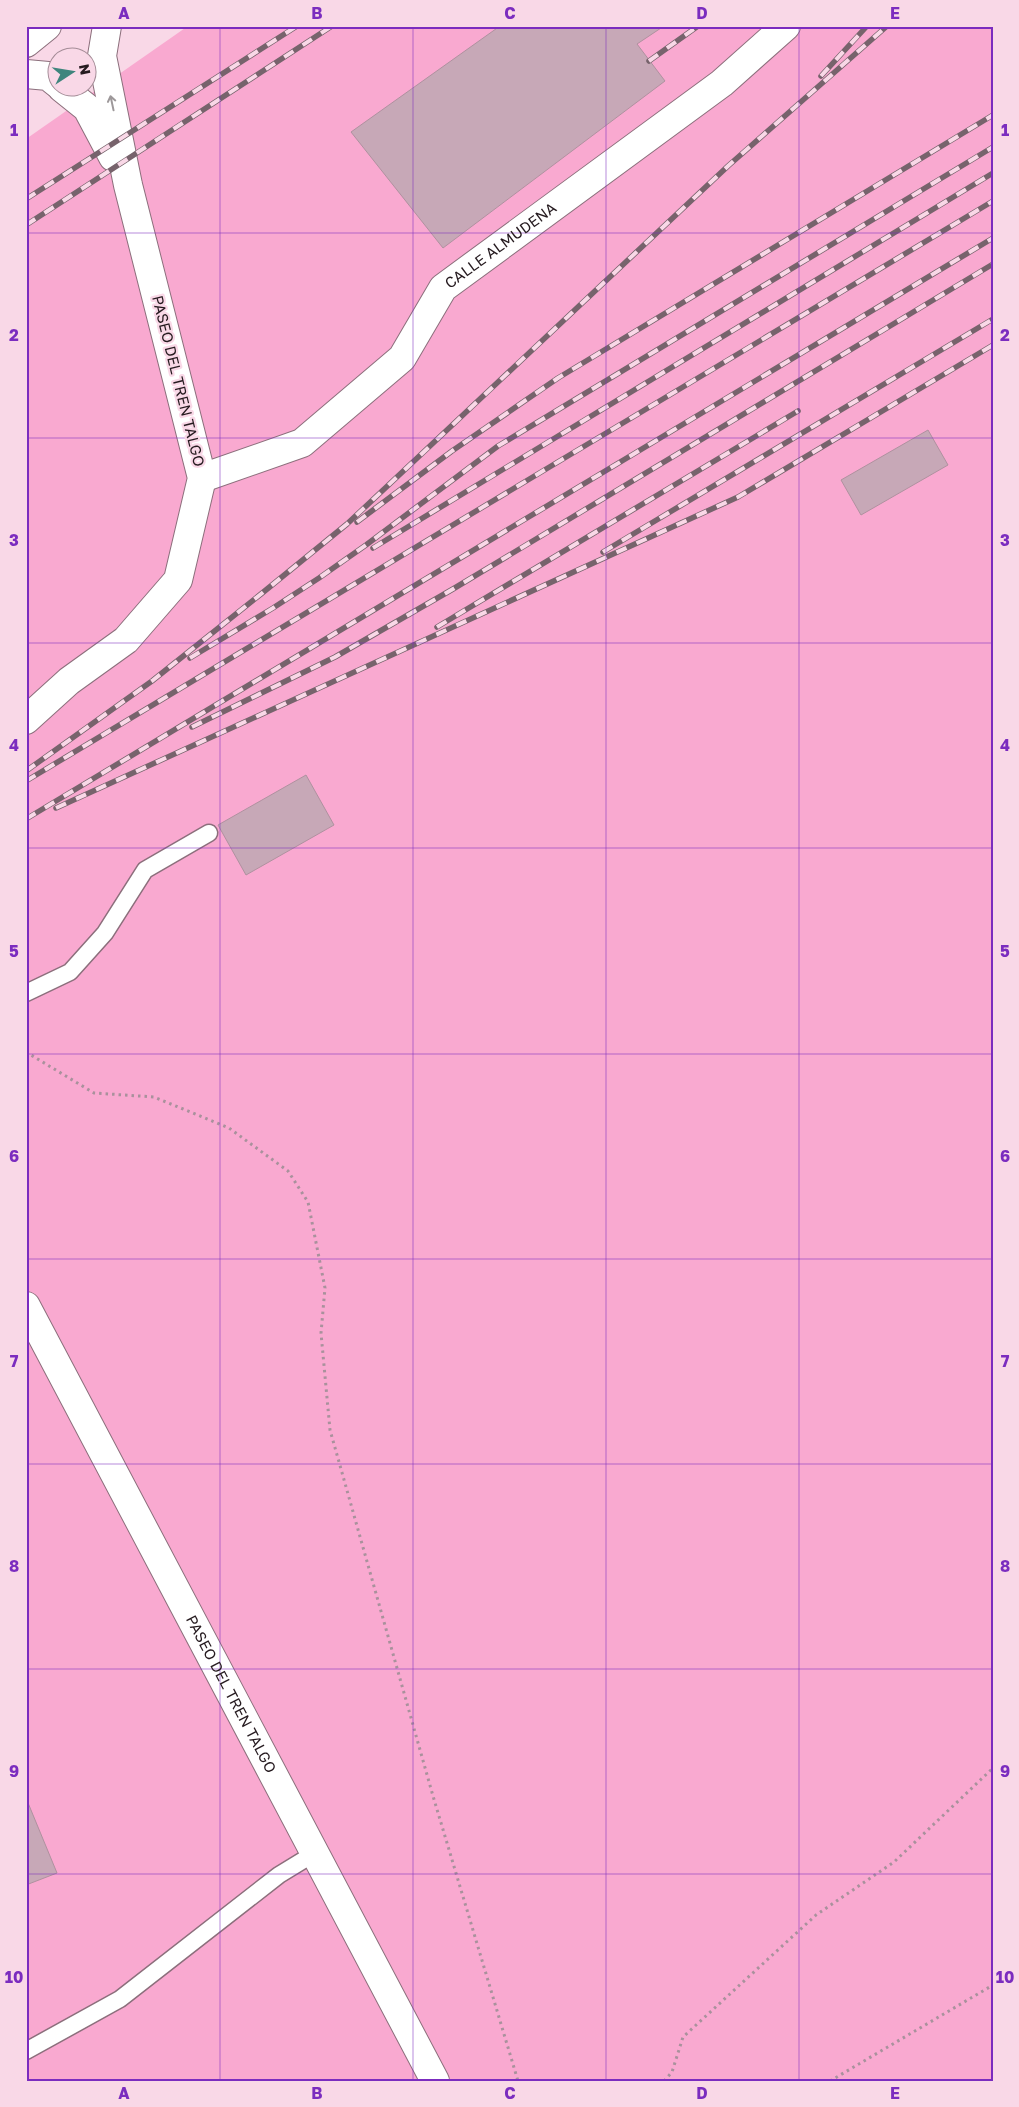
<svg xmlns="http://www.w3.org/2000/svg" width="1019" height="2107" font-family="'Golos Text',sans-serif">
	<rect width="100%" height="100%" fill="#f9d8e7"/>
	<!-- green -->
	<polygon fill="#f9a9d0" points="188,26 993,26 993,2081 26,2081 26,139"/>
	<!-- building -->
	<g fill="#c7a8b7" stroke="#af919f">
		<polygon points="500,26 664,26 637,44 665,81 443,248 351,132"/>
		<polygon points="928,430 948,465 861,515 841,480"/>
		<polygon points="306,775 334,825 246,875 218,825"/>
		<polygon points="26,1798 57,1873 26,1885"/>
	</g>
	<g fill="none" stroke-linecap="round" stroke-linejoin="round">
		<defs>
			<g id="service">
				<polyline points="26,993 70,972 105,933 145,870 209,833"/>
				<polyline points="26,2051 120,1999 279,1875 315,1853"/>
			</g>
			<g id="minor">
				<polyline points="26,43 47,26"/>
				<polyline points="26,74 48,76 58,84"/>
				<polyline points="62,88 87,108 113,157"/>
				<path id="s1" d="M202,478L302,443L402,358L443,288L722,83L786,26"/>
				<polyline points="26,720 69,681 126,640 178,580 202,478 128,185 102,56 107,26"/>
				<path id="s2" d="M26,1306L435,2081"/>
			</g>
		</defs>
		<!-- service casing -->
		<use href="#service" stroke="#8c6f7c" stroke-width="19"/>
		<!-- minor casing -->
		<use href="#minor" stroke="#8c6f7c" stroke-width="30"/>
		<!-- path -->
		<g stroke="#a9919c" stroke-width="3" stroke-dasharray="2.5 4" stroke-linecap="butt">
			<polyline points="26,1052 94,1093 154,1097 229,1128 288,1171 308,1202 325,1288 321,1333 330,1430 433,1796 518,2081"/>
			<polyline points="664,2081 672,2072 683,2037 816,1915 894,1862 993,1768"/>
			<polyline points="830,2081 993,1985"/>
		</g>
		<!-- service -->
		<use href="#service" stroke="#fff" stroke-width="16"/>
		<!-- minor -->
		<use href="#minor" stroke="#fff" stroke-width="28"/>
		<defs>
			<g id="rail">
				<polyline points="649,61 698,26"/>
				<polyline points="821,76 867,26"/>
				<polyline points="26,199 297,26"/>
				<polyline points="26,225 332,26"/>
				<polyline points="357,522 452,451 558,378 993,115"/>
				<polyline points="373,548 993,173"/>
				<polyline points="603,552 993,319"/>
				<polyline points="437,627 798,411"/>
				<polyline points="190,658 273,608 319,578 366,545 498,446 993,147"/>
				<polyline points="192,727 335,657 453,589 993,264"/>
				<polyline points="26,771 152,681 261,594 347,524 728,166 887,26"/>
				<polyline points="26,781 993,201"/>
				<polyline points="56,808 738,497 993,345"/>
				<polyline points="26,819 993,238"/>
			</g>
		</defs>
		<!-- rail casing -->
		<use href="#rail" stroke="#77636c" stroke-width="5.5"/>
		<!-- rail -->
		<use href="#rail" stroke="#f9d8e7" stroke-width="4" stroke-dasharray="11" stroke-linecap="butt"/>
	</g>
	<!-- one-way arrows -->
	<defs><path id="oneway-shaft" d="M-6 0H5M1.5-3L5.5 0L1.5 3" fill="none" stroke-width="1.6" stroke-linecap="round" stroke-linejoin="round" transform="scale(1.25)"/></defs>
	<use stroke="#9d989a" href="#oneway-shaft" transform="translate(112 103) rotate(-102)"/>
	<!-- grid -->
	<path fill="none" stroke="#7b2cbf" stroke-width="1" stroke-opacity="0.55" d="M220,26V2081M413,26V2081M606,26V2081M799,26V2081M26,233H993M26,438H993M26,643H993M26,848H993M26,1054H993M26,1259H993M26,1464H993M26,1669H993M26,1874H993"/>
	<g text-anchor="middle" stroke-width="4.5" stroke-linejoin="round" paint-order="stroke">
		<!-- street labels -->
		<g font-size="15" fill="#251a1f" stroke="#f9d8e7">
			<text dy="5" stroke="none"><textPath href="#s1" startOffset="390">CALLE ALMUDENA</textPath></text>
			<text transform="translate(178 381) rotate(76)" y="5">PASEO DEL TREN TALGO</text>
			<text dy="5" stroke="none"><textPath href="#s2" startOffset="439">PASEO DEL TREN TALGO</textPath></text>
		</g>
	</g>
	<!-- border -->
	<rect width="1019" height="2107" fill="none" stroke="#f9d8e7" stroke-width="55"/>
	<!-- north arrow -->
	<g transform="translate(72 72) rotate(78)"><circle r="24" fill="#f9d8e7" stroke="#a48c97"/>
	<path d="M0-4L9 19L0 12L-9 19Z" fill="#3f857d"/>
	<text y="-8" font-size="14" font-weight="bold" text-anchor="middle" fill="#251a1f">N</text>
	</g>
	<rect x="28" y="28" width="964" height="2052" fill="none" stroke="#7b2cbf" stroke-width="2"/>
	<g font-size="16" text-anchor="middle" font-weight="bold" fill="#7b2cbf">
		<text x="124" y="19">A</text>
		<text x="317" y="19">B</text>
		<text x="510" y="19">C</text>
		<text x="702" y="19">D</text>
		<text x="895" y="19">E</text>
		<text x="14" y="136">1</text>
		<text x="1005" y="136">1</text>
		<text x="14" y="341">2</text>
		<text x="1005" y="341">2</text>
		<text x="14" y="546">3</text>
		<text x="1005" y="546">3</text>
		<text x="14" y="751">4</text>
		<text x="1005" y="751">4</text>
		<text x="14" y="957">5</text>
		<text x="1005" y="957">5</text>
		<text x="14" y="1162">6</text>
		<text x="1005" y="1162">6</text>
		<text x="14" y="1367">7</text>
		<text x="1005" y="1367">7</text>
		<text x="14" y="1572">8</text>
		<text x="1005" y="1572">8</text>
		<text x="14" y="1777">9</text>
		<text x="1005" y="1777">9</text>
		<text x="14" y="1983">10</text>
		<text x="1005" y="1983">10</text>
		<text x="124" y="2099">A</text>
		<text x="317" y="2099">B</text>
		<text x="510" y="2099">C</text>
		<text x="702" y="2099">D</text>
		<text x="895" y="2099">E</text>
	</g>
</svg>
